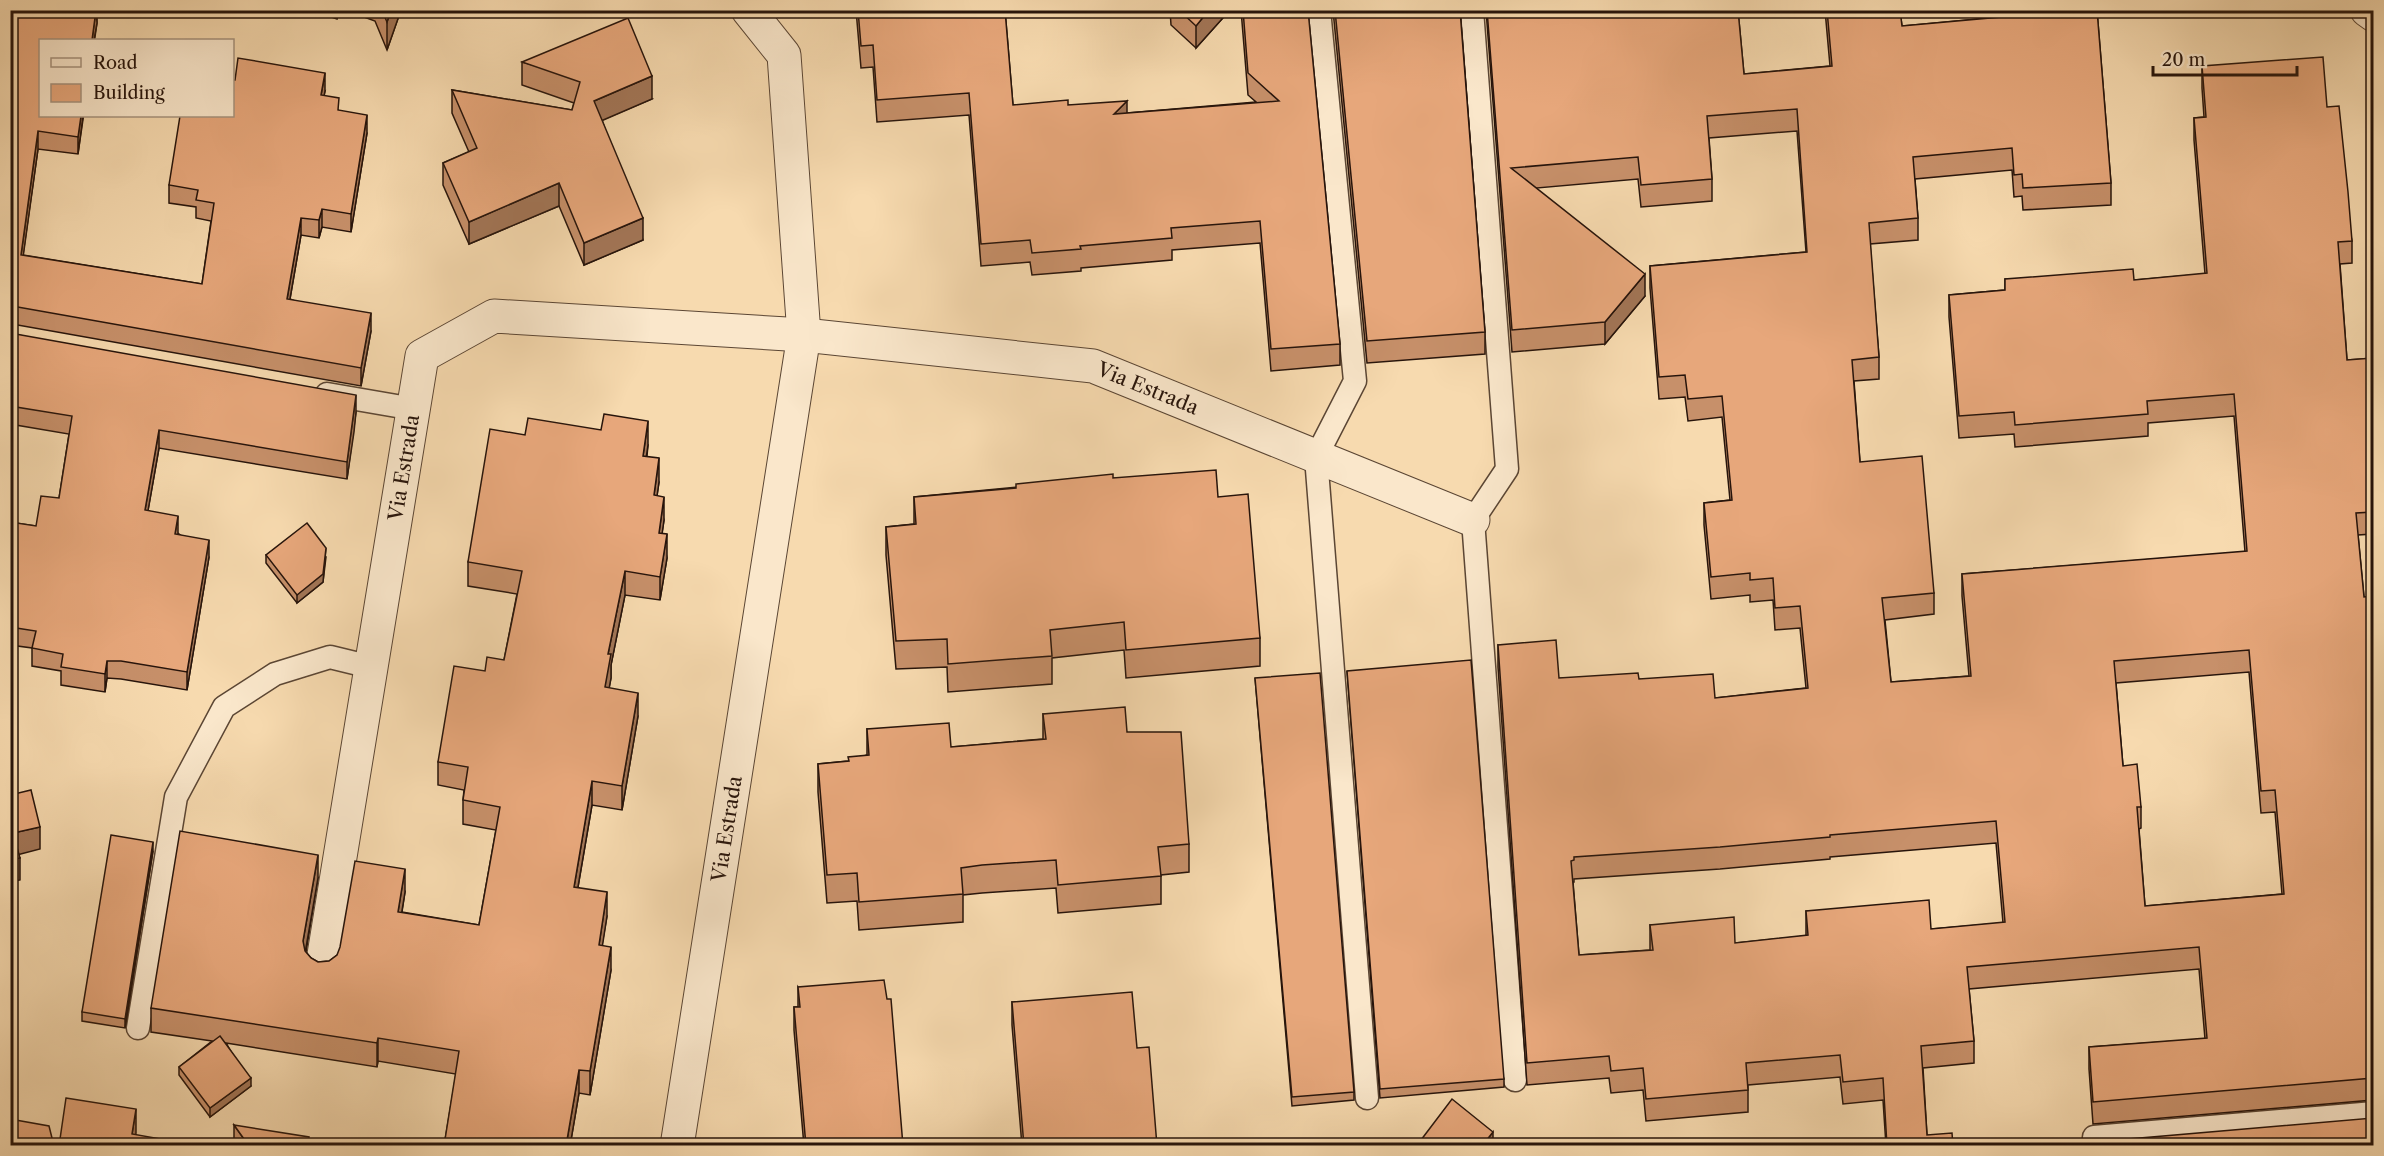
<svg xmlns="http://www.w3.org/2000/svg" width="2384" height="1156" font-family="'Libre Caslon Text',serif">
	<rect width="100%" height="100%" fill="#f7daaf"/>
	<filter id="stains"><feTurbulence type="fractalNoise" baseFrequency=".00333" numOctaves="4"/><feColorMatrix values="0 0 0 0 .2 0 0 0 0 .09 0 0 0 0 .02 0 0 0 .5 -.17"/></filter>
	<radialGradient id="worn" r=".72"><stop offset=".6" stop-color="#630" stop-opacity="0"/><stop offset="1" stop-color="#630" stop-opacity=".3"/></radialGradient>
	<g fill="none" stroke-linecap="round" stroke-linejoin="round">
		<defs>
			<g id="service">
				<polyline points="1319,10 1355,381 1316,457 1367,1098"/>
				<polyline points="1472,10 1507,469 1473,520 1515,1080"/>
				<polyline points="327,394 414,409"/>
				<polyline points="138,1028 176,797 224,707 275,674 330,657 371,667"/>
				<polyline points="2094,1137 2374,1113"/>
			</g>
			<g id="minor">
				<path id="s1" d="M322,967L422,356L494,316L804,335L1093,366L1473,520"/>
			</g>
			<g id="tertiary">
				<polyline points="2367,10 2374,15"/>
				<path id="s2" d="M677,1146L804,335L784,55L748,10"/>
			</g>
		</defs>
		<!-- service casing -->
		<use href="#service" stroke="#5b4634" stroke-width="25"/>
		<!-- minor casing -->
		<use href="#minor" stroke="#5b4634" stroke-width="35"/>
		<!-- tertiary casing -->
		<use href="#tertiary" stroke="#5b4634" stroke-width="35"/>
		<!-- service -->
		<use href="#service" stroke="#fae7cb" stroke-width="22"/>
		<!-- minor -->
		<use href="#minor" stroke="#fae7cb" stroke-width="33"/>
		<!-- tertiary -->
		<use href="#tertiary" stroke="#fae7cb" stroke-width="33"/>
	</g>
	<!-- wall -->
	<g fill="#c7906a" stroke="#27140b" stroke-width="1.5" fill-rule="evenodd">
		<polygon points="10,10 97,10 97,23 78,154 38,149 23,255 202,284 211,221 196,218 196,207 169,203 169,185 325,91 324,95 339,111 367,133 351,232 322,227 319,238 301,235 290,299 371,331 361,386 12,324 10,324"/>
		<polygon points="312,10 339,10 337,19"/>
		<polygon points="345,10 401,10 387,50 375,21"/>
		<polygon points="856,10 1005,10 1013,105 1068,105 1127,113 1256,102 1248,95 1241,10 1308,10 1340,344 1340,365 1271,371 1260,243 1172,250 1172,260 1081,268 1081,271 1032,275 1030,262 981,266 969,115 877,122 873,67 861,68"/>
		<polygon points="1170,10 1230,10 1196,48 1171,25"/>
		<polygon points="1333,10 1460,10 1485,332 1485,354 1367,363"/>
		<path d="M1486,10H1738L1744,74L1830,66L1825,10H1900L1902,26L1999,17V10H2097L2111,183V205L2023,210L2022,196L2014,197L2012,170L1915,179L1918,218V240L1870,244L1879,357V379L1854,381L1860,462L1934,593V614L1885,620L1891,682L1969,676L1962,596V574L2245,552L2234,416L2148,423V436L2015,447L2014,434L1959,438L1949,317V295L2005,290V279L2134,280L2205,274L2194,140V118L2204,117L2202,88V66L2327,107L2352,241V263L2340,264L2347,360L2373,358V534L2358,535L2364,597L2373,596V1100L2093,1124L2089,1069V1047L2205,1039L2199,969L1969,989L1974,1041V1063L1923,1068L1927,1135L1953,1146H1886L1883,1100L1843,1104L1840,1077L1748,1085V1112L1646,1121L1643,1090L1611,1093L1609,1078L1527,1085L1498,667V645L1559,678L1639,679L1715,698L1806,688L1800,628L1775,630L1773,600L1750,602V595L1711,599L1704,525V503L1730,500L1722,417L1688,421L1685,397L1659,399L1650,288V266L1806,252L1797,131L1709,138L1712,179V201L1641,207L1638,179L1536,188L1645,296L1605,344L1512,352ZM2249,672L2261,813L2275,812L2282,894L2145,906L2139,829L2141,828V807L2123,766L2116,683ZM1996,843L2003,923L1931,929L1806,911V936L1735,943L1650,925V950L1579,955L1573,882H1574V879L1720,869L1830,859V857Z"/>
		<polygon points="522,62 652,99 602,120 643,240 584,265 559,206 469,244 443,185 443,163 469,152 452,113 452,90 572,110 574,103 522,85"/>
		<polygon points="10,333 356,412 347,479 159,448 148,510 209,557 187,690 121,679 107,678 105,692 61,685 61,671 32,666 32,648 10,645 10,522 36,526 59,498 69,434 10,424"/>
		<polygon points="525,435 648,445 647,456 659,482 657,495 664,520 662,533 667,558 660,600 625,595 611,665 611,678 609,688 638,716 622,810 592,805 578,887 607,916 602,945 611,970 590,1095 579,1093 570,1146 444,1146 456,1074 378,1061 377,1067 226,1043 251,1086 210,1117 179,1075 179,1067 212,1041 151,1032 151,1008 318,878 306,952 311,958 318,962 329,961 337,955 405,892 402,912 479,925 496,830 463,824 463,800 464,790 438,785 438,762 485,671 504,660 517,594 468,586 468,562"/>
		<polygon points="1113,478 1218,497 1260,638 1260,666 1126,678 1124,650 1052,658 1052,684 948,692 947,667 896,669 886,555 886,527 914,524 914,497"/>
		<polygon points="266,555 326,557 323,582 297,603 266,563"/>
		<polygon points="1347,671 1504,1079 1504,1087 1380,1098"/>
		<polygon points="1255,678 1354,1092 1354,1100 1292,1106"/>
		<polygon points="1043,714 1127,732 1189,844 1189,872 1161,875 1161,904 1058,913 1056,888 982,893 963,895 963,922 859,930 857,901 827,903 818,792 818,764 848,761 867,755 867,729 951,747 1043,739"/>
		<polygon points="153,851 125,1028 82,1021 82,1012"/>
		<polygon points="798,987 903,1146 804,1146 794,1030 794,1007 798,1007"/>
		<polygon points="1012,1002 1137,1048 1157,1146 1022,1146 1012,1025"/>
		<polygon points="234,1125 249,1146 234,1146"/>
		<polygon points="1421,1140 1493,1140 1489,1146 1421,1146"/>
	</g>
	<!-- shaded-wall -->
	<g fill="#a27556" stroke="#27140b" stroke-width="1.5">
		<polygon points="96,10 97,23 94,40 92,40"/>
		<polygon points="337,10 339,10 337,19"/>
		<polygon points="391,10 401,10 387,50 387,22"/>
		<polygon points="1209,10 1230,10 1196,48 1196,26"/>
		<polygon points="325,73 325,91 321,113 321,95"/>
		<polygon points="652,76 652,99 594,124 594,101"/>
		<polygon points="1127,101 1127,123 1114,114"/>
		<polygon points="367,115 367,133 351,232 351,214"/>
		<polygon points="81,116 83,116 78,154 78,137"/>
		<polygon points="38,131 38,149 21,272 21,255"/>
		<polygon points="559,183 559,206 469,244 469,222"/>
		<polygon points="322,209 322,227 319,238 319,220"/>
		<polygon points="301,218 301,235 287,316 287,299"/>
		<polygon points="643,218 643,240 584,265 584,243"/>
		<polygon points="1645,274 1645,296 1605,344 1605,322"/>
		<rect x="10" y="306" width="2" height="18"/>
		<polygon points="371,313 371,331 361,386 361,368"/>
		<polygon points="356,395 356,412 354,432 347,479 347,462"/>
		<polygon points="648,421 648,445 643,480 643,456"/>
		<polygon points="159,430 159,448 145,528 145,510"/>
		<polygon points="659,458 659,482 654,518 654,495"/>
		<polygon points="664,497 664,520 659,556 659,533"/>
		<polygon points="178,516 178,533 175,552 175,534"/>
		<polygon points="667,534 667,558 660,600 660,577"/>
		<polygon points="209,540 209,557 187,690 187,672"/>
		<polygon points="326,548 323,582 297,603 297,595"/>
		<polygon points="625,571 625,595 611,665 611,678 605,711 605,687 608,654"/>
		<polygon points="107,661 107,678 105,692 105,674"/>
		<polygon points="638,693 638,716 622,810 622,786"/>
		<polygon points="592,781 592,805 574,910 574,887"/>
		<polygon points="40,827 40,849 13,856 13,833"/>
		<polygon points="153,842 153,851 125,1028 125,1019"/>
		<polygon points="318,855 318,878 303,965 303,941"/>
		<polygon points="20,858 20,880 10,882 10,860"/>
		<polygon points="405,869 405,892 398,935 398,912"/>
		<polygon points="607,892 607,916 599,968 599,945"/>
		<polygon points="611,947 611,970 590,1095 590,1071"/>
		<polygon points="15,990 15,1013 10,1014 10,991"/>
		<polygon points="378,1038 378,1061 377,1067 377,1043"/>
		<polygon points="579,1070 579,1093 570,1146 566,1146"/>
		<polygon points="251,1078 251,1086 210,1117 210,1108"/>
		<polygon points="136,1109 136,1133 134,1146 132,1134"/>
		<polygon points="1493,1132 1493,1140 1489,1146 1482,1146"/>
	</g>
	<!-- building -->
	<g fill="#e7a77b" stroke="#27140b" stroke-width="1.5" fill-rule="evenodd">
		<polygon points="10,10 96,10 92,40 40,40 40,116 81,116 78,137 38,131 21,255 202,284 214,203 196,200 198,190 169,185 180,116 232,116 232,80 235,80 238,58 325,73 321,95 339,98 338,110 367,115 351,214 322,209 319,220 301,218 287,299 371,313 361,368 12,306 10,306"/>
		<polygon points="382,10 391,10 387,22"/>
		<polygon points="858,10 1005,10 1013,105 1068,100 1068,105 1127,101 1114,114 1279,101 1248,73 1243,10 1308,10 1340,344 1271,349 1260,221 1171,228 1172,238 1080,246 1081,249 1032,253 1030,240 981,244 969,93 877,100 873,45 861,46"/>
		<polygon points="1179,10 1209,10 1196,26"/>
		<polygon points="1335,10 1460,10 1485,332 1367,341"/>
		<path d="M1487,10H1738L1744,74L1832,66L1827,10H1900L1902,26L2001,17V10H2097L2111,183L2023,188L2022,174L2014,175L2012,148L1913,157L1918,218L1869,223L1879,357L1852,360L1860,462L1922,456L1934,593L1882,598L1891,682L1971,676L1962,574L2247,551L2234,394L2147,401L2148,414L2015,425L2014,412L1959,416L1949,295L2005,290V279L2133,269L2134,280L2207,273L2194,118L2206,117L2202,66L2323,57L2327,107L2339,106L2348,192L2352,241L2338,242L2347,360L2373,358V512L2356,513L2364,597L2373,596V1078L2093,1102L2089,1047L2207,1038L2199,947L1967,967L1974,1041L1921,1046L1927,1135L1952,1133L1953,1146H1887L1883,1078L1843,1082L1840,1055L1746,1063L1748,1090L1646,1099L1643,1068L1611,1071L1609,1056L1527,1063L1498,645L1556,640L1559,678L1638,673L1639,679L1713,674L1715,698L1808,688L1800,606L1775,608L1773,578L1750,580V573L1711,577L1704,503L1732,500L1722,396L1688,399L1685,375L1659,377L1650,266L1807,252L1797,109L1707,116L1712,179L1641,185L1638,157L1511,168L1645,274L1605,322L1512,330ZM2249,650L2261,791L2275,790L2284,894L2145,906L2137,807H2141L2137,764L2123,766L2114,661ZM1996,821L2005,922L1931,929L1929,900L1806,911L1808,935L1735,943L1734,917L1650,925L1653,950L1579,955L1571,861L1574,860V857L1720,847L1830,837V835Z"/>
		<polygon points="628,18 652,76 594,101 643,218 584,243 559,183 469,222 443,163 477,148 452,90 572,110 580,82 522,62"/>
		<polygon points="10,333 356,395 347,462 159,430 145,510 178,516 175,534 209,540 187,672 121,661 107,661 105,674 61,667 63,654 32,648 36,631 10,627 10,522 36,526 41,496 59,498 72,416 10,406"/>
		<polygon points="604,414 648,421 643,456 659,458 654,495 664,497 659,533 667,534 660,577 625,571 608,654 611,654 605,687 638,693 622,786 592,781 574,887 607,892 599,945 611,947 590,1071 579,1070 566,1146 444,1146 459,1051 378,1038 377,1043 151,1008 180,831 318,855 303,941 305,951 311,958 318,962 329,961 337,955 340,947 355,861 405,869 398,912 479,925 500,807 463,800 468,767 438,762 454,666 485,671 487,657 504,660 522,571 468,562 490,429 525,435 528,418 601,430"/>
		<polygon points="1216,470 1218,497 1248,494 1260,638 1126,650 1124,622 1050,630 1052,656 948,664 947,639 896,641 886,527 916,524 914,497 1016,488 1016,484 1113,474 1113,478"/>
		<polygon points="307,523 326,548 323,574 297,595 266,555"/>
		<polygon points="1471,660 1504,1079 1380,1089 1347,671"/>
		<polygon points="1320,673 1354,1092 1292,1097 1255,678"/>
		<polygon points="1125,707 1127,732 1181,732 1189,844 1158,847 1161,876 1058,885 1056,860 982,865 961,868 963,894 859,902 857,873 827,875 818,764 849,761 848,757 869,755 867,729 949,723 951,747 1046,739 1043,714"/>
		<polygon points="31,790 40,827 13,833 20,858 10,860 10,795"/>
		<polygon points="111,835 153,842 125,1019 82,1012"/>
		<polygon points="10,974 15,990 10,991"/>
		<polygon points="884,980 887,999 891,999 903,1146 806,1146 794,1007 800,1007 798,987"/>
		<polygon points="1132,992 1137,1048 1149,1047 1157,1146 1024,1146 1012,1002"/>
		<polygon points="220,1036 251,1078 210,1108 179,1067"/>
		<polygon points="66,1098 136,1109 132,1134 200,1146 59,1146"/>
		<polygon points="1452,1099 1493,1132 1482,1146 1428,1146 1421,1140"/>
		<polygon points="2373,1118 2373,1146 2095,1146 2094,1142"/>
		<polygon points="10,1119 49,1126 54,1146 10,1146"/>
		<polygon points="234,1125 309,1137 308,1146 249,1146"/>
	</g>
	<g text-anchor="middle" stroke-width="5" stroke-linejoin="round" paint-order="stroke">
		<!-- street labels -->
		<g font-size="20" fill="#27140b" stroke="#fae7cb">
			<text dy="7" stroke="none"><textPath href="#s1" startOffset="1362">Via Estrada</textPath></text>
			<text dy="7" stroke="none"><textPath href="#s1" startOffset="506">Via Estrada</textPath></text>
			<text dy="7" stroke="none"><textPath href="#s2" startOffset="321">Via Estrada</textPath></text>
		</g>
	</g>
	<!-- margin -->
	<rect width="2384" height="1156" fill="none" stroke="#f7daaf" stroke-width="36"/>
	<rect x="12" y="12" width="2360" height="1132" fill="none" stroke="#27140b" stroke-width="3"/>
	<rect x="18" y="18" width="2348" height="1120" fill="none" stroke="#27140b" stroke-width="1.5"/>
	<!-- legend -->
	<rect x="39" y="39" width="195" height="78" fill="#fae7cb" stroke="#a6937e" stroke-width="1.5"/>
	<rect x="51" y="58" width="30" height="9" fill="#fae7cb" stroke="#a6937e" stroke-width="1.5"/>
	<text x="93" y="69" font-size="18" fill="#27140b">Road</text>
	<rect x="51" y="84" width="30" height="18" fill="#e7a77b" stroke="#a6937e" stroke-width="1.5"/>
	<text x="93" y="99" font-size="18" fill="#27140b">Building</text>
	<!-- scale -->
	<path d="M2153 66v9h144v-9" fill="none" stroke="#27140b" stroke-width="3"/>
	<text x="2162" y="66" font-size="18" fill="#27140b" stroke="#fae7cb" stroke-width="4.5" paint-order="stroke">20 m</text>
	<rect width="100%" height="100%" filter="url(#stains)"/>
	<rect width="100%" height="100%" fill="url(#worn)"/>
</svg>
